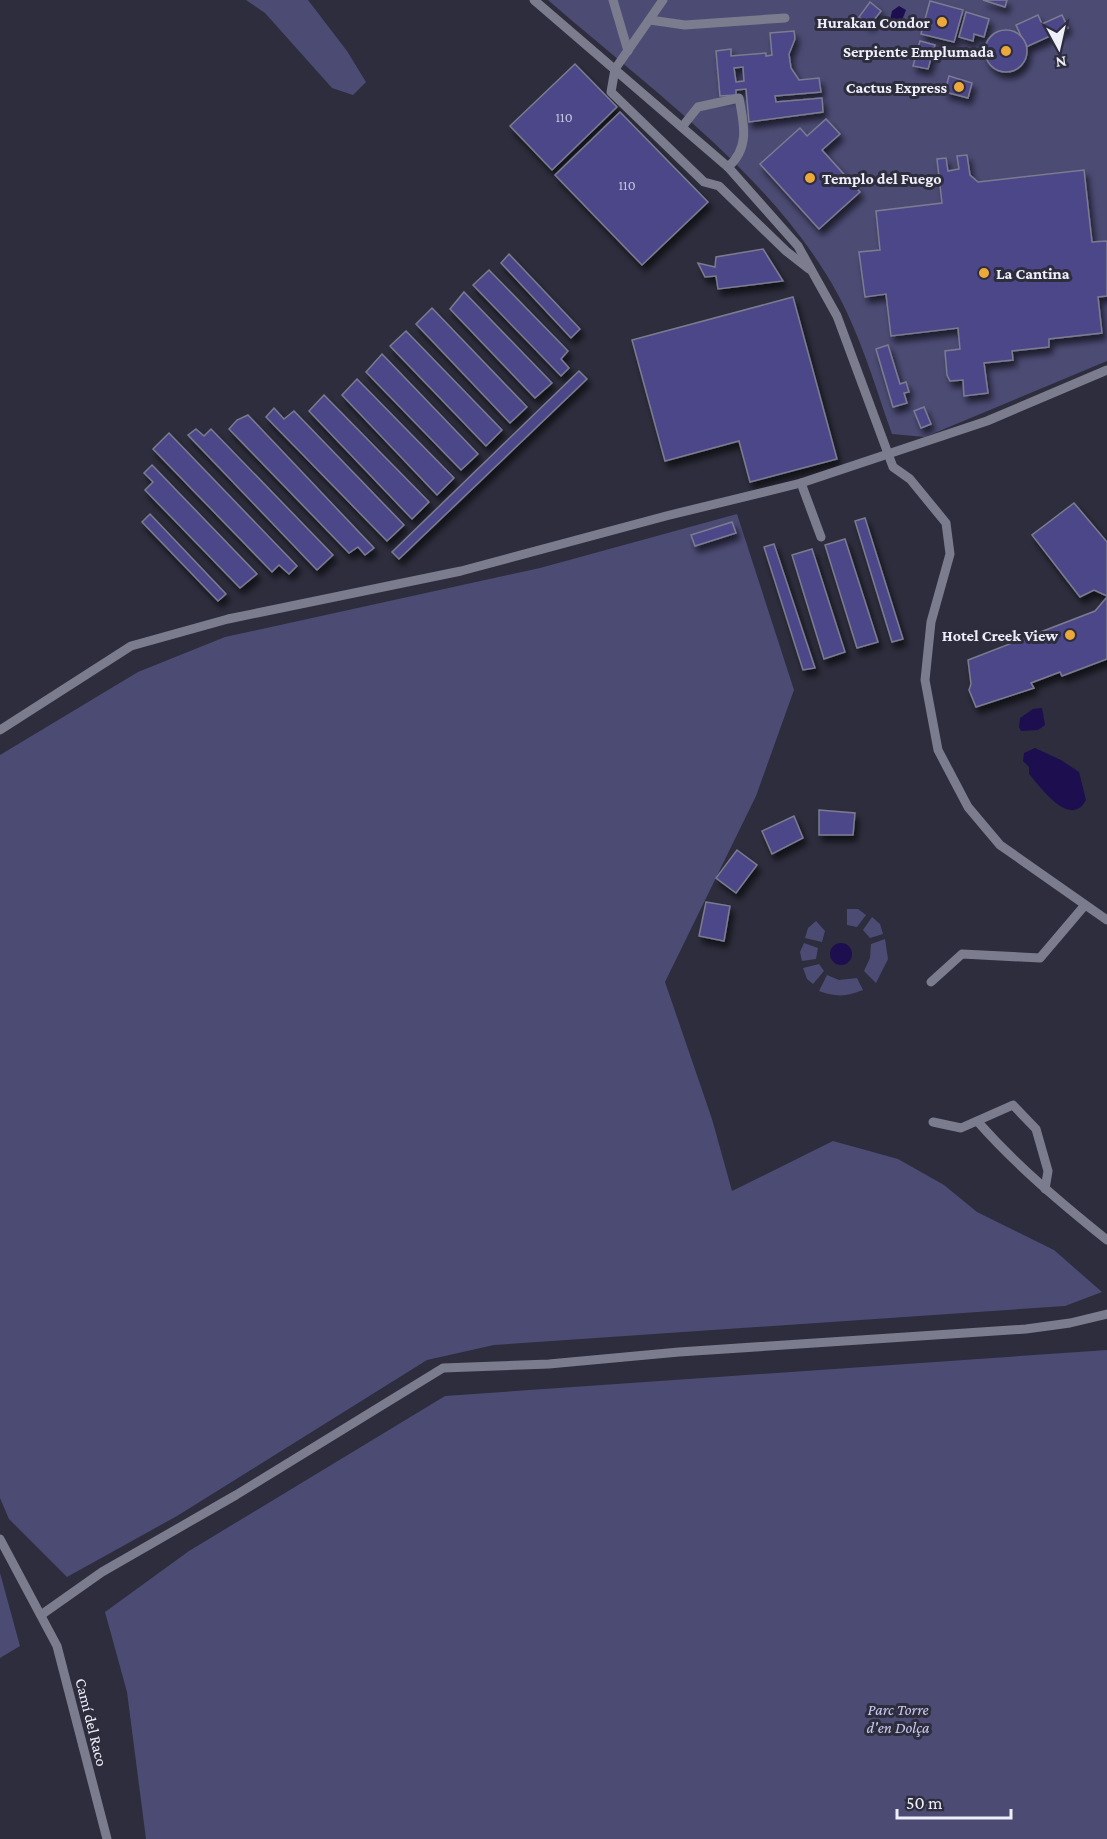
<svg xmlns="http://www.w3.org/2000/svg" width="1107" height="1839" font-family="'Crimson Pro',serif">
	<defs>
		<filter id="shadow"><feDropShadow dx="3.5" dy="6" stdDeviation="3" flood-color="#0009"/></filter>
	</defs>
	<rect width="100%" height="100%" fill="#2d2d3d"/>
	<!-- green -->
	<g fill="#4c4b74">
		<polygon points="246,0 308,0 347,51 366,82 353,95 332,88 265,13"/>
		<path d="M548,0H1107V361L925,437L892,434C873,380 857,323 826,274C761,168 642,82 548,0Z"/>
		<polygon points="737,514 794,690 756,796 665,982 712,1119 732,1191 833,1141 898,1159 944,1185 977,1212 1054,1250 1102,1292 1065,1306 494,1345 427,1360 177,1516 67,1577 9,1519 0,1498 0,755 138,672 225,637 540,568"/>
		<polygon points="847,909 858,909 866,915 857,927 847,925"/>
		<polygon points="872,917 880,924 883,934 870,938 863,930"/>
		<polygon points="816,921 825,931 822,942 805,938 808,928"/>
		<polygon points="885,939 888,959 876,983 864,971 870,958 871,944"/>
		<polygon points="804,943 818,948 816,959 802,961 800,952"/>
		<polygon points="819,964 824,971 813,984 807,979 803,968"/>
		<path d="M827,975L839,980L857,978L863,990C846,997 836,997 819,991Z"/>
		<polygon points="1107,1350 1107,1839 146,1839 127,1692 105,1612 189,1551 445,1396"/>
		<polygon points="0,1573 20,1646 0,1658"/>
	</g>
	<!-- water -->
	<g fill="#1d0f4f">
		<polygon points="899,6 906,10 899,28 892,29 889,25 892,11"/>
		<polygon points="1042,708 1045,725 1038,730 1021,731 1019,727 1020,718 1033,709"/>
		<path d="M1035,748L1061,760L1079,772L1086,800C1070,830 1039,785 1029,774V767L1023,761L1024,753Z"/>
		<circle cx="841" cy="954" r="11"/>
	</g>
	<!-- building -->
	<g fill="#4c4689" stroke="#7c7c90" stroke-width="1.5" fill-rule="evenodd" filter="url(#shadow)">
		<polygon points="983,0 1007,0 1005,7"/>
		<polygon points="930,1 963,10 954,42 921,34"/>
		<polygon points="870,2 881,11 870,25 859,17"/>
		<polygon points="966,12 989,19 984,37 974,34 973,41 959,37"/>
		<polygon points="1038,15 1042,24 1062,15 1068,28 1026,47 1016,25"/>
		<circle cx="1006" cy="51" r="21"/>
		<path d="M794,31L795,39L789,54L791,68L799,80L819,78L821,92L775,96L776,102L822,98L823,112L749,122L746,89L736,90V95L720,96L716,51L731,49V56L766,53V56L772,55L770,33ZM743,67L744,81L736,82L734,68Z"/>
		<polygon points="920,41 935,45 928,69 913,66"/>
		<polygon points="575,64 617,107 552,170 510,126"/>
		<polygon points="949,76 972,83 968,98 945,92"/>
		<polygon points="620,112 708,202 642,265 555,175"/>
		<polygon points="826,119 840,134 822,150 860,192 819,229 760,164 800,128 807,136"/>
		<polygon points="967,155 970,175 978,182 1084,170 1092,242 1107,241 1107,296 1098,297 1102,333 1049,339 1049,347 1012,351 1013,360 984,363 988,393 964,396 963,380 950,381 947,375 945,351 960,349 958,328 891,336 886,294 865,297 859,252 880,250 876,211 942,203 937,159 946,158 948,171 959,169 957,156"/>
		<polygon points="763,249 783,281 718,289 716,276 705,277 698,263 715,267 716,257"/>
		<polygon points="509,254 580,329 571,338 501,263"/>
		<polygon points="489,270 568,351 561,359 569,368 561,376 473,285"/>
		<polygon points="464,292 552,383 535,398 450,309"/>
		<polygon points="793,297 837,459 750,482 739,441 665,461 632,340"/>
		<polygon points="432,308 527,407 510,423 416,324"/>
		<polygon points="406,331 502,430 486,446 390,346"/>
		<polygon points="888,345 900,384 906,382 909,392 904,393 907,403 893,407 876,349"/>
		<polygon points="382,354 478,454 461,470 366,372"/>
		<polygon points="579,371 587,379 399,559 392,552"/>
		<polygon points="357,379 454,478 437,495 342,395"/>
		<polygon points="324,395 429,502 412,519 309,411"/>
		<polygon points="924,407 931,424 921,428 914,411"/>
		<polygon points="274,408 284,419 294,411 404,525 387,541 266,417"/>
		<polygon points="248,415 374,548 365,555 358,547 349,553 229,429 237,420"/>
		<polygon points="196,429 204,436 211,429 333,555 317,570 188,435"/>
		<polygon points="169,433 297,566 289,574 279,565 272,572 153,449"/>
		<polygon points="152,465 257,574 240,588 145,490 153,482 144,473"/>
		<polygon points="1074,503 1107,542 1107,596 1094,590 1080,597 1032,535"/>
		<polygon points="150,514 226,594 218,601 142,522"/>
		<polygon points="865,518 903,639 892,642 855,521"/>
		<polygon points="732,522 736,533 695,546 691,535"/>
		<polygon points="845,539 878,642 857,648 825,545"/>
		<polygon points="774,544 815,668 803,670 764,547"/>
		<polygon points="812,549 845,652 824,659 792,555"/>
		<polygon points="1107,597 1107,659 1062,676 1060,672 1031,683 1034,688 976,707 969,690 971,684 968,660 1095,611"/>
		<polygon points="819,810 855,813 853,835 819,835"/>
		<polygon points="794,816 803,838 772,854 762,831"/>
		<polygon points="737,850 757,865 736,893 716,878"/>
		<polygon points="706,902 730,906 724,941 699,936"/>
	</g>
	<g fill="none" stroke-linecap="round" stroke-linejoin="round">
		<!-- service -->
		<g stroke="#7c7c8f" stroke-width="9">
			<polyline points="534,0 728,167 798,246 837,316 893,467 910,479 946,523 950,554 931,622 925,680 938,750 968,807 1000,845 1107,920"/>
			<polyline points="613,0 628,51"/>
			<polyline points="663,0 615,69 611,92 704,182 719,186 786,251 809,269"/>
			<polyline points="650,20 685,25 785,18"/>
			<path d="M682,127L698,107L739,98C744,124 750,148 728,167"/>
			<polyline points="801,483 821,537"/>
			<polyline points="0,730 131,646 228,619 461,571 666,516 801,483 987,421 1107,370"/>
			<polyline points="931,982 962,954 1040,958 1085,905"/>
			<polyline points="933,1122 961,1128 1013,1105 1036,1129 1048,1171 1045,1189"/>
			<path d="M978,1122C1017,1166 1061,1203 1107,1240"/>
			<polyline points="0,1539 57,1646 107,1839"/>
			<polyline points="41,1615 102,1572 236,1495 443,1368 549,1364 679,1352 1026,1329 1070,1323 1107,1314"/>
		</g>
	</g>
	<!-- markers -->
	<g fill="#eda83b" stroke="#2d2d3d" stroke-width="2">
		<circle cx="942" cy="22" r="6"/>
		<circle cx="1006" cy="51" r="6"/>
		<circle cx="959" cy="87" r="6"/>
		<circle cx="810" cy="178" r="6"/>
		<circle cx="984" cy="273" r="6"/>
		<circle cx="1070" cy="635" r="6"/>
	</g>
	<g text-anchor="middle" stroke-width="6" stroke-linejoin="round" paint-order="stroke">
		<!-- number labels -->
		<g font-size="14" fill="#c6c5de">
			<text x="564" y="122">110</text>
			<text x="627" y="190">110</text>
		</g>
		<!-- poi labels -->
		<g font-size="16" font-weight="bold" fill="#efeffa" stroke="#2d2d3d" text-anchor="end">
			<text x="930" y="28">Hurakan Condor</text>
			<text x="994" y="57">Serpiente Emplumada</text>
			<text x="947" y="93">Cactus Express</text>
			<text x="822" y="184" text-anchor="start">Templo del Fuego</text>
			<text x="996" y="279" text-anchor="start">La Cantina</text>
			<text x="1058" y="641">Hotel Creek View</text>
		</g>
		<!-- park labels -->
		<g font-size="16" font-style="italic" fill="#cbcbf3" stroke="#2d2d3d">
			<text x="898" y="1715">Parc Torre<tspan x="898" dy="18">d'en Dolça</tspan></text>
		</g>
		<!-- street labels -->
		<g font-size="16" fill="#efeffa" stroke="#2d2d3d">
			<text transform="translate(92 1722) rotate(76)" y="6">Camí del Raco</text>
		</g>
	</g>
	<!-- north arrow -->
	<g transform="translate(1059 48) rotate(172)" stroke="#2d2d3d" stroke-width="4.5" paint-order="stroke">
	<path d="M0-4.5L10 22L0 15L-10 22Z" fill="#efeffa"/>
	<text y="-9" font-size="16" font-weight="bold" text-anchor="middle" fill="#efeffa">N</text>
	</g>
	<!-- scale -->
	<path d="M897 1809v9h114v-9" fill="none" stroke="#efeffa" stroke-width="3"/>
	<text x="906" y="1809" font-size="18" fill="#efeffa" stroke="#2d2d3d" stroke-width="4.5" paint-order="stroke">50 m</text>
</svg>
